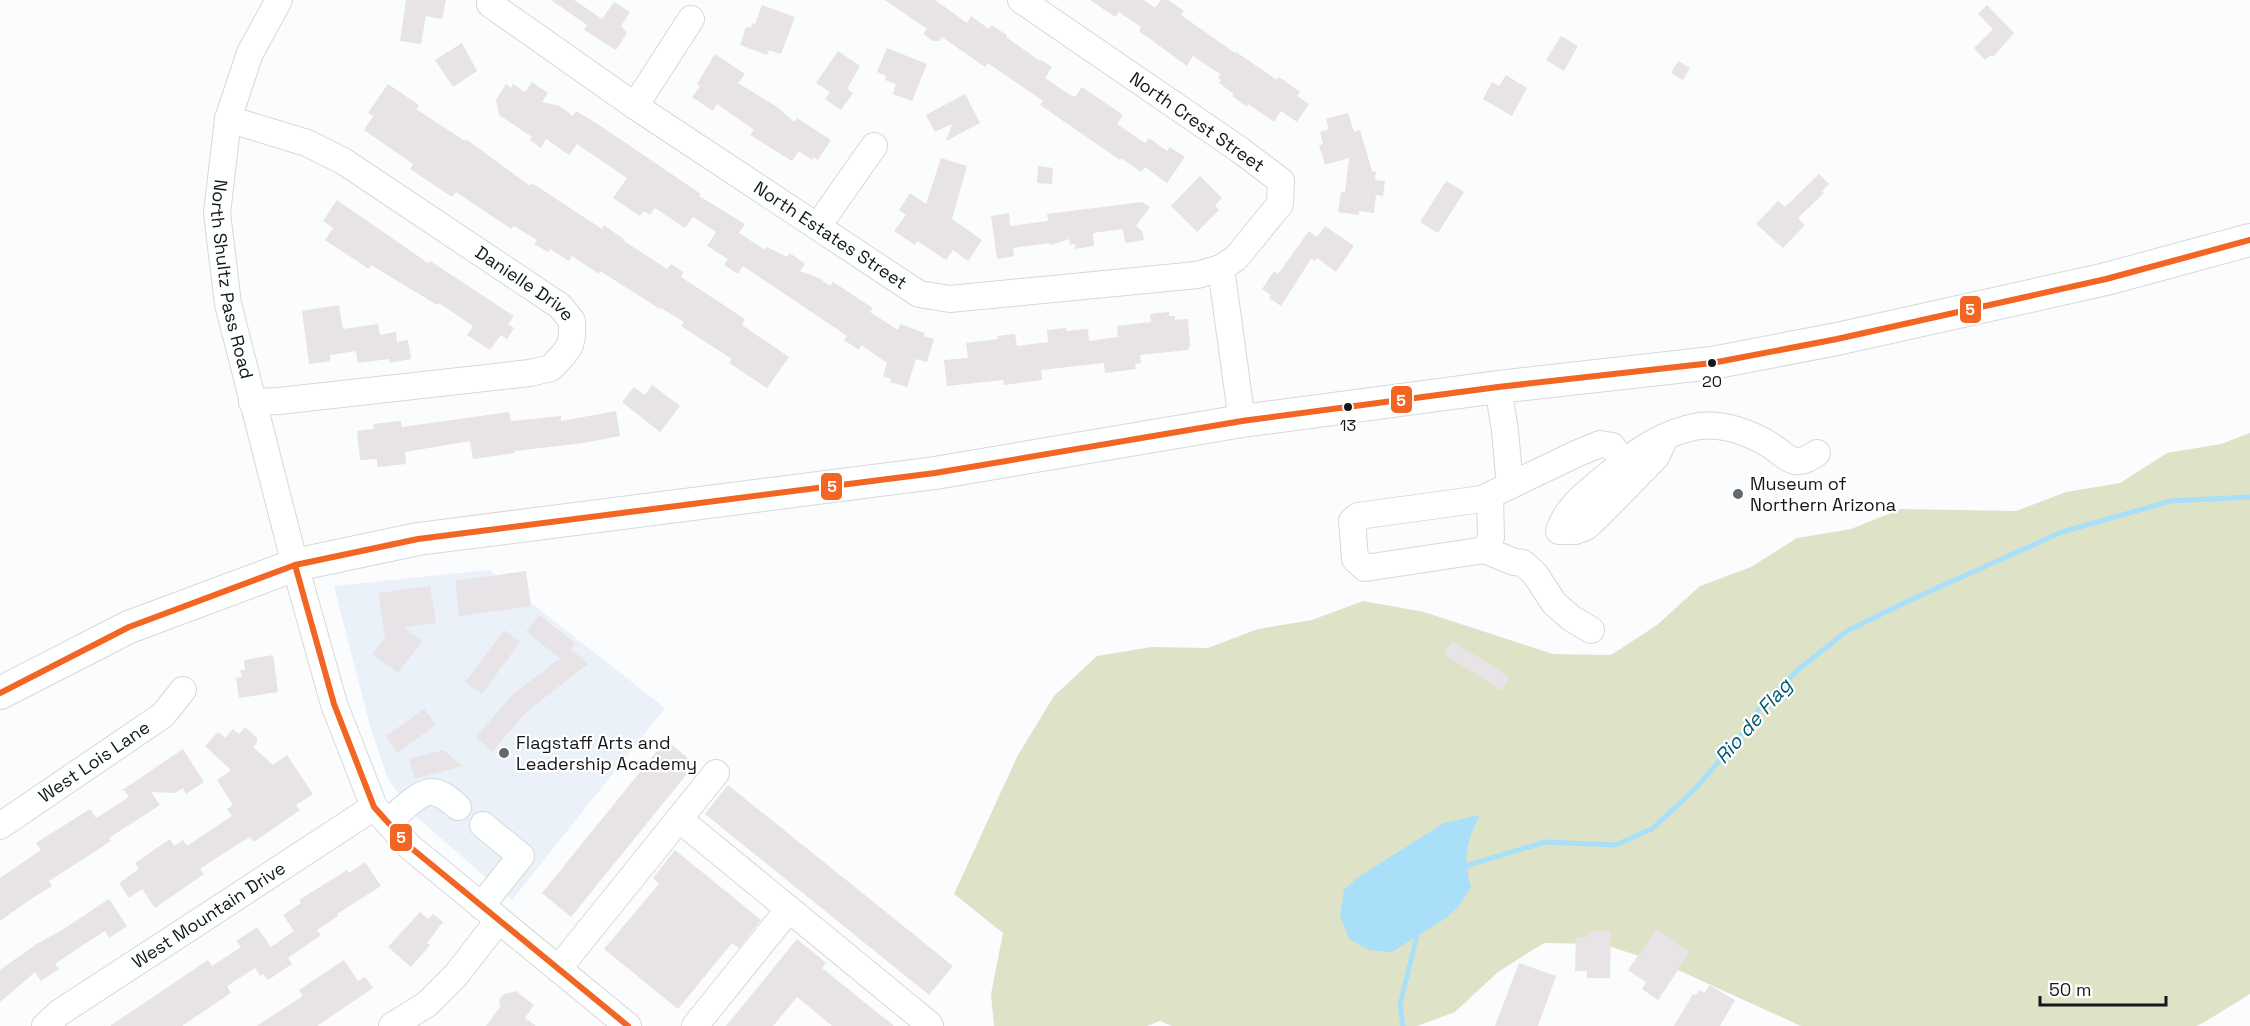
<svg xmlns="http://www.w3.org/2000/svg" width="2250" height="1026" font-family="'Space Grotesk',sans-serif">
	<rect width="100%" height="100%" fill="#fafcfe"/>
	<!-- built -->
	<polygon fill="#eaf1f9" points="489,570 665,708 512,900 413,814 388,779 370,726 334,586"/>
	<!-- green -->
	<polygon fill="#dee3c8" points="2250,433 2250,994 2203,1023 2196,1026 1801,1026 1667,965 1602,944 1544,943 1498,972 1455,1012 1417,1026 1172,1026 1160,1021 1147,1026 994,1026 991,994 1003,933 954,894 1018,755 1054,696 1097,656 1151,647 1208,648 1258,629 1312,620 1363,601 1424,612 1553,654 1611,655 1657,625 1700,586 1751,567 1797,538 1851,529 1901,509 2016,511 2066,492 2120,483 2167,453 2221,444"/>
	<!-- water -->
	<path fill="#a9dff8" d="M1480,815C1466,842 1463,858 1471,887L1459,906L1446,918L1392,952L1369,950L1349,939L1340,915L1344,890L1357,878L1444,823Z"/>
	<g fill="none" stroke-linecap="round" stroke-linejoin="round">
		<!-- stream -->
		<g stroke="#a9dff8" stroke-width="5">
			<polyline points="1460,870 1465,866 1545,842 1615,845 1652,829 1696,788 1739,738 1763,704 1799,669 1847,631 1906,602 2062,532 2171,501 2250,497"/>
			<polyline points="1403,1026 1400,1005 1418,931"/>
		</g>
	</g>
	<!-- building -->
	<g fill="#e8e3e6">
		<polygon points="406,0 446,0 442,19 426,16 421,44 400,41"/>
		<polygon points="551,0 574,0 602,19 614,2 630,12 621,26 627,33 616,50 584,30 587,25"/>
		<polygon points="885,0 935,0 967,23 971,16 989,29 991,25 1007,35 1006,37 1040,61 1041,60 1052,67 1045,78 1067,93 1075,97 1082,87 1123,115 1117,124 1145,143 1149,138 1167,151 1170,147 1185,157 1167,183 1145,167 1141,172 1121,158 1120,160 1040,105 1043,101 988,63 985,67 942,37 939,41 933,41 923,34 927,29"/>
		<polygon points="1090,0 1144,0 1155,8 1161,0 1168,0 1184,11 1181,15 1235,53 1236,52 1277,80 1279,77 1300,92 1297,96 1309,104 1297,122 1281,111 1274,122 1248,104 1247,107 1232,96 1234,94 1219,83 1221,80 1218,78 1220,74 1193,56 1187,66 1139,31 1141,27 1119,12 1115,17"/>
		<polygon points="762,5 795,17 781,54 769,50 767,55 740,45 746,27 751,28 752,23 755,24"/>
		<polygon points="1987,5 2014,33 1993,57 1991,55 1985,60 1974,48 1993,29 1978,14"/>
		<polygon points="1561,36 1578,46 1564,71 1546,60"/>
		<polygon points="462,43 477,71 453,87 435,60"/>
		<polygon points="887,48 927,64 912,101 893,94 896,84 885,80 886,76 877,72"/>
		<polygon points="838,51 860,66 847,89 853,93 841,110 825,99 830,92 816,83"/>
		<polygon points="715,54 745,74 738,83 777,107 794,122 797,118 831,140 818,160 814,157 812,160 799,151 792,161 750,135 754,130 717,104 713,111 692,97 700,86 697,84"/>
		<polygon points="1678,61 1690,68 1683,80 1671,73"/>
		<polygon points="1506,75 1527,88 1512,116 1483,99 1492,82 1499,86"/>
		<polygon points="532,82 548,93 542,102 559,106 573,116 576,111 599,125 701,194 699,196 745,224 739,233 765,250 767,247 787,257 790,253 805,264 800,271 819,278 830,286 833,282 873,308 870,312 898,330 900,324 925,333 924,336 934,339 927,362 916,359 907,387 890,382 891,379 883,376 887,363 861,345 859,350 844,340 847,336 743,266 738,274 724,265 728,259 707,246 716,232 693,217 685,228 655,208 650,215 644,211 640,216 613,198 627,178 577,144 569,155 546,139 541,148 530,140 532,137 499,115 496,100 506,84 511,88 513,84 525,92"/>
		<polygon points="388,84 419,105 416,109 465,141 466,139 530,186 532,183 602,229 604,225 625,240 624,241 667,269 671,264 683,272 681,277 745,319 742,325 789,357 767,388 729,363 732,359 681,326 684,322 661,308 660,309 600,271 599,274 572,256 569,261 550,249 548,252 534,244 537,240 514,226 511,229 456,192 452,197 410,169 413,164 364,130 373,116 368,113"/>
		<polygon points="965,94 980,123 946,141 952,124 935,132 926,115"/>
		<polygon points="1348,113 1354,132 1360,130 1372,171 1376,172 1375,180 1385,181 1383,196 1376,195 1374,213 1359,211 1359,215 1338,212 1341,192 1345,192 1349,158 1325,165 1319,145 1323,144 1320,132 1329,129 1326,119"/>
		<polygon points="941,158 967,166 952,219 982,240 968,261 953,250 946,260 917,241 915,245 894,231 906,215 899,210 910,193 926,204"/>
		<polygon points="1038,166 1053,168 1052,184 1037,183"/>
		<polygon points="1819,174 1829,184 1822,191 1824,193 1798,218 1805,225 1783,248 1756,224 1778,201 1785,207"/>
		<polygon points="1200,176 1222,198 1215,206 1219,210 1197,232 1171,206"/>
		<polygon points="1446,181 1464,192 1438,233 1420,222"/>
		<polygon points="337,200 428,263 430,261 514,316 508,324 514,328 507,339 501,335 490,350 467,335 473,326 439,303 437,305 371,265 369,269 325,240 333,228 323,221"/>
		<polygon points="1142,202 1150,207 1136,226 1142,231 1144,240 1125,243 1123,229 1093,233 1094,246 1075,249 1075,244 1070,245 1069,239 1051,245 1050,243 1013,248 1014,256 997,259 991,216 1009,213 1010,226 1048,221 1047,214"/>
		<polygon points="1325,226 1354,246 1336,272 1317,258 1315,261 1311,259 1281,306 1269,298 1271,295 1262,289 1274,271 1278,274 1309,231 1317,237"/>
		<polygon points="339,305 343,329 378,324 380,335 396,332 397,342 408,340 411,359 389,363 389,359 358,363 356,351 330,355 330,361 309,364 302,311"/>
		<polygon points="1169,312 1169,316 1175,316 1175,320 1188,319 1190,345 1188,350 1140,355 1141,363 1135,364 1136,369 1105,373 1104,363 1041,370 1042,380 1004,385 1003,380 947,386 944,360 968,358 966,343 998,339 997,336 1015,334 1017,346 1048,342 1047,330 1066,328 1066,331 1088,329 1089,341 1118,337 1117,326 1151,322 1150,314"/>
		<polygon points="652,385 680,406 660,432 622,402 634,387 645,395"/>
		<polygon points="616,411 620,436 584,443 515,451 515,453 473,459 470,441 405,452 406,464 377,467 377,459 360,460 357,431 374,429 373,424 401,421 402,427 509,412 511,421 561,416 561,421"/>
		<polygon points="526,571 531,606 459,616 455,581"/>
		<polygon points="430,586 436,623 404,627 422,641 398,673 372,654 385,638 378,593"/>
		<polygon points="539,615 575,643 571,649 588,664 526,712 492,752 476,737 512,695 560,658 526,632"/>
		<polygon points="504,630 520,642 482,694 465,682"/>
		<polygon points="1452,641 1510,677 1502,691 1444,654"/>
		<polygon points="273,655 278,692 239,698 236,678 242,677 240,670 245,670 244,660"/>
		<polygon points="424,709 436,725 397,753 386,736"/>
		<polygon points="245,727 257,738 257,743 253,747 273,765 287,755 313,794 296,805 300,810 254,842 250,837 227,851 200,869 204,874 155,908 142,889 129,898 119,883 139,869 135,863 170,839 174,846 183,840 187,846 232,816 227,809 233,805 217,780 231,770 205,746 218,732 225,738 233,729 239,734"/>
		<polygon points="666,740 695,764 571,917 542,893"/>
		<polygon points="183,749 204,782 186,794 183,788 175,793 151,792 160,805 109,838 111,841 49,881 52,886 31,899 0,921 0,878 41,850 36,843 90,809 96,818 129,797 125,791 121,791"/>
		<polygon points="443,750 463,766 415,779 409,759"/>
		<polygon points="728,785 953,966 929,995 705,814"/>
		<polygon points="675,850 761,920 739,948 732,943 678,1009 604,949 659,884 653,878"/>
		<polygon points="365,862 381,886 337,914 338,916 317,930 321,935 288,958 292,964 268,980 263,974 260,976 255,968 227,986 231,993 182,1026 110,1026 208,960 212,966 241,947 236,941 257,927 271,947 294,931 283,915 301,903 299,900 347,870 349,873"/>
		<polygon points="109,899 127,926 109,938 105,931 83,945 55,964 59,969 41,981 35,972 0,1002 0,970 38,943 62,930"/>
		<polygon points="420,912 428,919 433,914 443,922 427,943 430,945 411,967 388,947"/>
		<polygon points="1656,929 1690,952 1658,1000 1642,989 1646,982 1628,970"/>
		<polygon points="1588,931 1611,931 1610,978 1587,978 1587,971 1575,971 1576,937 1588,937"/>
		<polygon points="797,939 826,963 822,968 894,1026 832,1026 797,997 773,1026 726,1026"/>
		<polygon points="344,960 358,981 365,977 373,988 317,1026 256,1026 303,996 299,990"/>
		<polygon points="1519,963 1556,976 1538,1026 1495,1026"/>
		<polygon points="1709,985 1735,1000 1720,1026 1674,1026 1693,994 1696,995 1699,990 1705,993"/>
		<polygon points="516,991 534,1005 525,1018 536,1026 486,1026 500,1007 499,1000 504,994"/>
	</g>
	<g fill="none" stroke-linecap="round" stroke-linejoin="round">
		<defs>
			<g id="minor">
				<path id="s1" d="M279,0L250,53L228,119L217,213L228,304L295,565L334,704L374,807L410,847L628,1026"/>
				<path id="s2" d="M492,0L490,4L635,106L919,294L950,299L1197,275L1221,268L1236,258L1280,204L1281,181L1240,150L1021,0"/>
				<polyline points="635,106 691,19"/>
				<path id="s3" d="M228,119L307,143L343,161L560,306L572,321V336L570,345L564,354L551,368L530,373L279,401L252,402"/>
				<polyline points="818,226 874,146"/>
				<polyline points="1221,268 1242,421"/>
				<polyline points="1498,387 1505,431 1510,486"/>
				<path d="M1665,438L1656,457L1599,515L1586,527L1575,531H1559C1567,506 1588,492 1607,476C1634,453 1663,432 1699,426C1724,423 1752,433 1773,447C1780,452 1788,460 1796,461C1804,462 1811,457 1817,453"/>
				<polyline points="1490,496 1491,537 1485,550 1365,568 1355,559 1352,521 1358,516 1482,499 1578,453 1600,444 1612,446 1634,478"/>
				<polyline points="1485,550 1514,562 1523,563 1535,574 1554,603 1571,618 1591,630"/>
				<polyline points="679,819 929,1024 930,1026"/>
				<path d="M388,822C398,814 420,790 433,792C442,793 451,801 458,807"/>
				<path id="s4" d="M0,826L163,715L183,690"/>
				<polyline points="481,906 521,856 483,825"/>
				<polyline points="558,969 716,773"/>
				<path id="s5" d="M45,1026L59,1013L374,807"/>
				<polyline points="392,1026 427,1004 456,975 498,921"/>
				<polyline points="695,1026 789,909"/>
			</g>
			<polyline id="major" points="0,693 129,627 295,565 418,539 935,473 1242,421 1498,387 1712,363 1837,339 2106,279 2250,240"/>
		</defs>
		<!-- minor casing -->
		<use href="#minor" stroke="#d6d8da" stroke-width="28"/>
		<!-- major casing -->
		<use href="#major" stroke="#d6d8da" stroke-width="34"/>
		<!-- minor -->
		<use href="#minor" stroke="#feffff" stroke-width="26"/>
		<!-- major -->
		<use href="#major" stroke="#feffff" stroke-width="32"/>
		<defs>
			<g id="bus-1">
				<polyline points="295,565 334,704 374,807 410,847 628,1026"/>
				<polyline points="0,693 129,627 295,565 418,539 935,473 1242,421 1498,387 1712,363 1837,339 2106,279 2250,240"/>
			</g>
		</defs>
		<!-- bus-1 casing -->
		<use href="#bus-1" stroke="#fff" stroke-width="10"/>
		<!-- bus-1 -->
		<use href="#bus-1" stroke="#f26522" stroke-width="6"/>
	</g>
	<!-- markers -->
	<g fill="#15181a" stroke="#fff" stroke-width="2">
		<circle cx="1712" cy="363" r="5"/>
		<circle cx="1348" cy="407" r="5"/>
	</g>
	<g fill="#65686a" stroke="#fff" stroke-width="2">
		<circle cx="1738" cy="494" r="6"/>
		<circle cx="504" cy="753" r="6"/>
	</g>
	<g text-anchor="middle" stroke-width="4.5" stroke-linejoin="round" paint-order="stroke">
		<!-- bus labels -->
		<g font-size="16" fill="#15181a" stroke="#fff">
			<text x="1712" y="387">20</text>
			<text x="1348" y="431">13</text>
		</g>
		<!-- street labels -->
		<g font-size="18" fill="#15181a" stroke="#fff">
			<text transform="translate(1197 122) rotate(35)" y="6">North Crest Street</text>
			<text dy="6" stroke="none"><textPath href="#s2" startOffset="416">North Estates Street</textPath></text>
			<text dy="6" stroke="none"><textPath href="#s1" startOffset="292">North Shultz Pass Road</textPath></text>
			<text dy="6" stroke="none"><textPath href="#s3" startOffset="342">Danielle Drive</textPath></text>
			<text dy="6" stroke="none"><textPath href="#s4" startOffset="114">West Lois Lane</textPath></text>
			<text dy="6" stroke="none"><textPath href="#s5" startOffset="198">West Mountain Drive</textPath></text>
		</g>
		<!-- poi labels -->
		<g font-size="18" fill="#15181a" stroke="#fff" text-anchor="start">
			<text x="1750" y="490">Museum of<tspan x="1750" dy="21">Northern Arizona</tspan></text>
			<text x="516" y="749">Flagstaff Arts and<tspan x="516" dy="21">Leadership Academy</tspan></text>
		</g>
		<!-- water labels -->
		<g font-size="20" font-style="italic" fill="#005875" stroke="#fff">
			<text transform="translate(1753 721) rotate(-49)" y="7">Rio de Flag</text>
		</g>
	</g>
	<g stroke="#fff" stroke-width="2">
		<rect x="1959" y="295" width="23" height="29" rx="6" fill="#f26522"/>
		<rect x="1390" y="385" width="23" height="29" rx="6" fill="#f26522"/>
		<rect x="820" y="472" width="23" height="29" rx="6" fill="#f26522"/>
		<rect x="389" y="823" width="24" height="29" rx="6" fill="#f26522"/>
	</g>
	<g font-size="16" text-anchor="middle" font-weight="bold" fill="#fff">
		<text x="1970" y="315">5</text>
		<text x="1401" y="406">5</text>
		<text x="832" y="492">5</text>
		<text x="401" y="843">5</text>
	</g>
	<!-- scale -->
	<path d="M2040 996v9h126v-9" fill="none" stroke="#15181a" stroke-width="3"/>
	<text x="2049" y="996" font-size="18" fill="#15181a" stroke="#ffffff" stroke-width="4.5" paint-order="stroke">50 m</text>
</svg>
